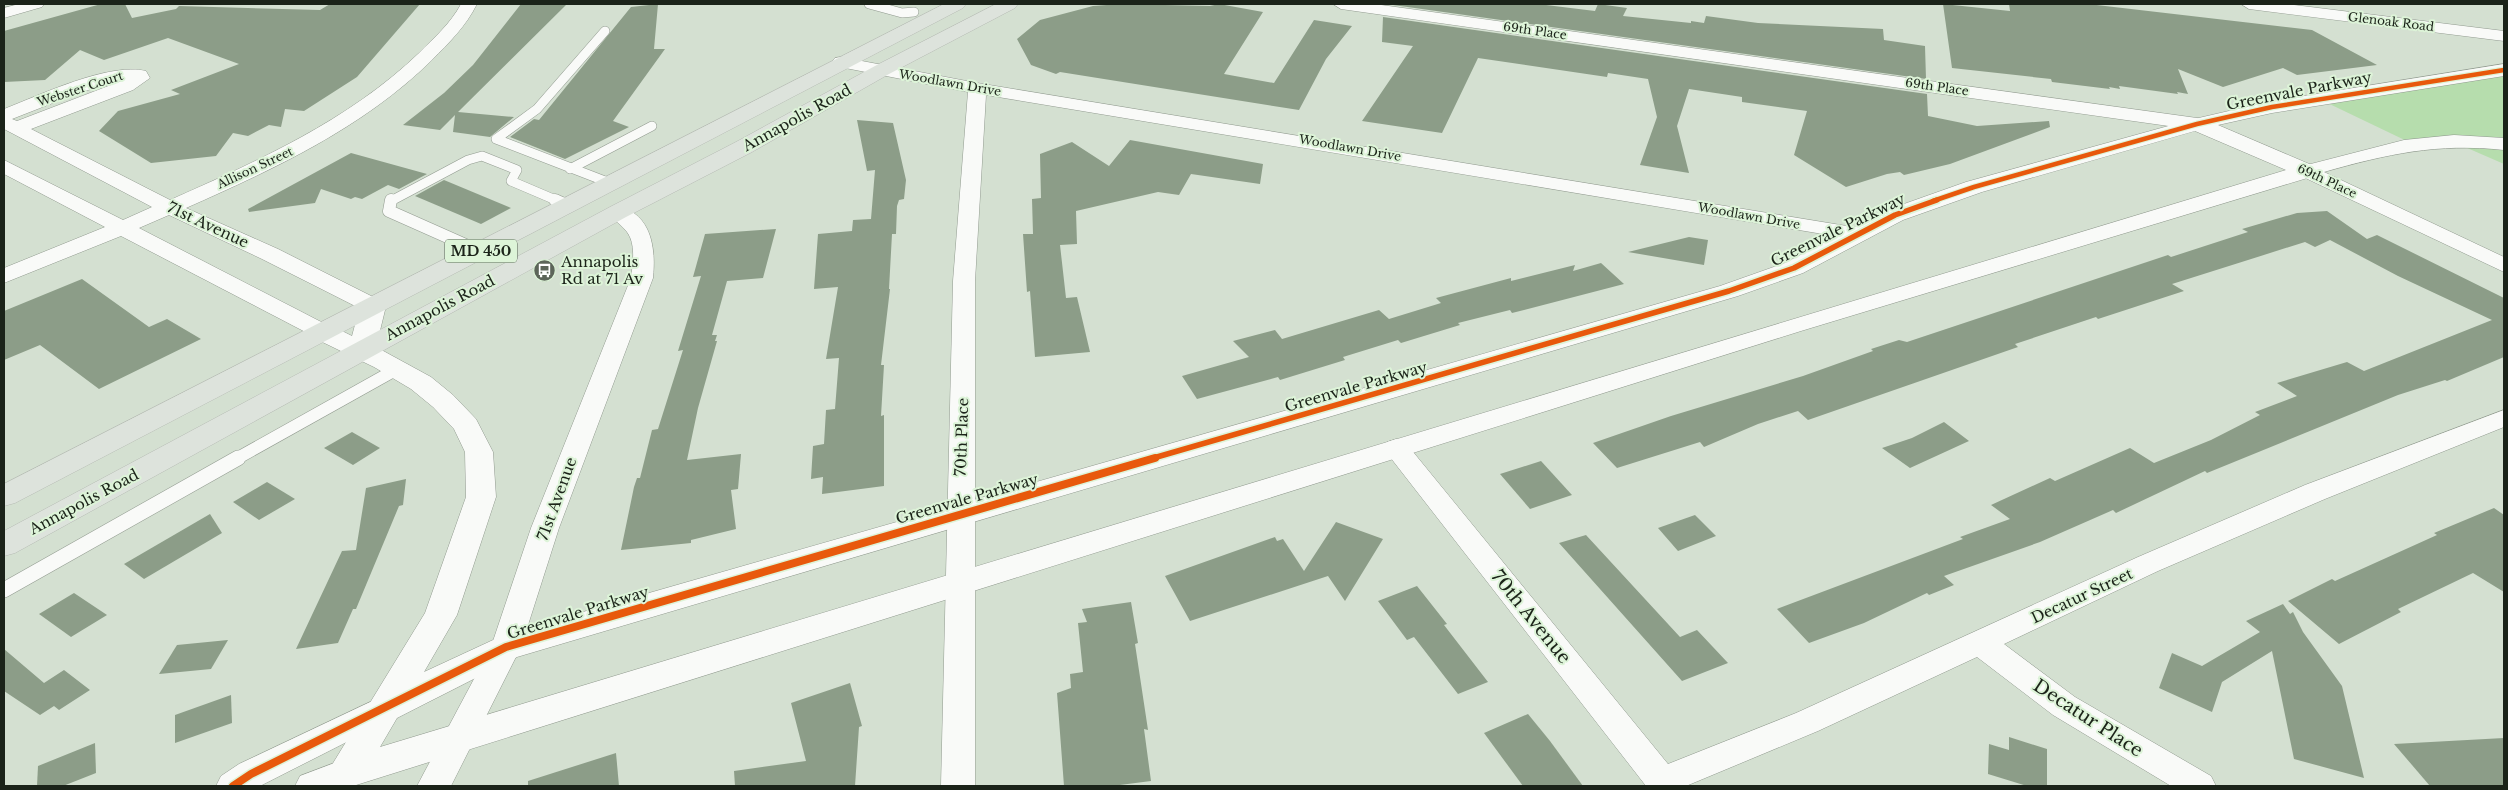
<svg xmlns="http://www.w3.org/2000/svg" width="2508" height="790" font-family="'Libre Baskerville',serif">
	<rect width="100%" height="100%" fill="#d4e0d1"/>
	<!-- green -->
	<polygon fill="#b6ddad" points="2504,70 2504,164 2458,144 2413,144 2317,98"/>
	<!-- building -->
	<g fill="#8c9d88">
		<polygon points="101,4 125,4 132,18 176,9 179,6 320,10 330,4 420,4 357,77 304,111 285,109 281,127 269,125 248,136 233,133 216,156 151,163 99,131 118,111 180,94 171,90 239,64 168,38 104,60 80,50 45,80 4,82 4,31"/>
		<polygon points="521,4 567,4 458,112 514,117 490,137 453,132 455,115 440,130 403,125 444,93 473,65"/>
		<polygon points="658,4 654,49 665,49 613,121 629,127 565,159 510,137 534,119 539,120 631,7"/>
		<polygon points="1120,4 1210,6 1219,4 1263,12 1224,74 1274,83 1314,20 1352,26 1326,59 1299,110 1060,72 1056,74 1031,65 1017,39 1040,20 1093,6"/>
		<polygon points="1386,4 1538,4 1595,11 1598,4 1627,8 1623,16 1691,23 1691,21 1704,23 1706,16 1758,23 1883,29 1884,40 1925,46 1926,79"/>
		<polygon points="1943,4 2010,11 2009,4 2088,4 2312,30 2377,65 2297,75 2283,68 2223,87 2178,69 2188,94 2177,92 2178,94 2119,86 2120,89 2109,87 2110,89 2052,82 2051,79 1952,68"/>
		<polygon points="1383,17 1927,94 1928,116 1977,126 2049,121 2050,127 1950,164 1904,175 1900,172 1887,174 1846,187 1794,155 1807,111 1742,102 1742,97 1689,89 1677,126 1689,173 1640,165 1657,117 1648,79 1608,73 1607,77 1478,58 1442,133 1362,121 1413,46 1382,42"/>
		<polygon points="857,120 893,123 906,180 904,199 899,200 897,206 896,234 892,234 889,289 890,289 881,365 884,365 881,416 884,415 884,486 822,494 823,477 811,479 813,446 824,444 826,410 835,409 839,358 826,359 838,287 814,289 818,234 852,231 853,220 871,219 875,170 867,171"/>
		<polygon points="1130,140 1263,164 1260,184 1191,174 1179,195 1158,192 1076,211 1077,244 1060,245 1066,298 1077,297 1090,352 1035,357 1030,291 1027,292 1023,234 1033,234 1032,199 1041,198 1040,154 1072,142 1109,166"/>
		<polygon points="351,153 427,174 399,189 388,185 362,199 355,197 351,199 321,189 315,203 249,212 248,209"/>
		<polygon points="444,180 511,208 481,224 415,196"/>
		<polygon points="2327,211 2367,239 2377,235 2504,298 2504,357 2447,381 2445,380 2398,395 2207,473 2205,471 2116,513 2113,510 2040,542 1944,576 1954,585 1929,595 1927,593 1864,623 1809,643 1777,609 1963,539 1960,537 2010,519 1991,505 2050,478 2055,481 2130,448 2154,463 2211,440 2260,415 2255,412 2297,396 2277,383 2347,362 2364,371 2492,320 2398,276 2330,240 2315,247 2305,242 2172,284 2184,291 2098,319 2096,317 2015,344 2018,347 1808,420 1798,411 1758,424 1704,447 1700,442 1617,468 1593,443 1671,416 1803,376 1873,351 1871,349 1899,340 1907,342 2168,255 2171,257 2248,232 2242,229 2297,213"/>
		<polygon points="776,229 763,278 727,281 712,335 717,335 715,341 717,341 698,408 687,460 741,454 738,489 731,490 736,529 691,540 691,543 621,550 634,487 637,478 640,478 652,430 658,429 683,350 678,351 701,276 693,277 705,234"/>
		<polygon points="1689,237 1708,240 1704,265 1628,252"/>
		<polygon points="1601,263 1624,284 1512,313 1510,310 1458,323 1460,325 1401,343 1398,340 1343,357 1345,360 1280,380 1278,377 1197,399 1182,376 1249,357 1233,341 1275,330 1282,339 1379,310 1389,319 1441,303 1436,298 1511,278 1511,281 1575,265 1573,271"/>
		<polygon points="82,279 149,327 167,319 201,339 99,389 40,345 4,360 4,311"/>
		<polygon points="1944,422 1969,441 1910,468 1882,448 1912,438"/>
		<polygon points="352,432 380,448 353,465 324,448"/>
		<polygon points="1541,461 1572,495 1530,509 1500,474"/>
		<polygon points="406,479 403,505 399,506 356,609 353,609 338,643 296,649 342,551 356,550 366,488"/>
		<polygon points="267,482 295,499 259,520 233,502"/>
		<polygon points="2494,508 2504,515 2504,592 2473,573 2398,609 2401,612 2339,644 2288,601 2332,579 2335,581 2437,535 2434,533"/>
		<polygon points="210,514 222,533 144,579 124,564"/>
		<polygon points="1695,515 1716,536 1678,551 1658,528"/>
		<polygon points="1336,522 1383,539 1345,601 1328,576 1190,621 1165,576 1275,537 1277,541 1283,539 1304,571"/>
		<polygon points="1586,535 1680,637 1697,630 1728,663 1682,681 1559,543"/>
		<polygon points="1417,586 1447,624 1444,625 1488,682 1458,694 1414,637 1407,640 1378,601"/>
		<polygon points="74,593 107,615 71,637 39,614"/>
		<polygon points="1131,602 1138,643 1135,644 1148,730 1144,729 1151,781 1112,786 1064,786 1057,693 1071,688 1070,674 1083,672 1078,623 1087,622 1082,609"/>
		<polygon points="2283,604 2290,614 2293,612 2303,632 2342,686 2364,778 2294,759 2272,651 2222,682 2212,712 2159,688 2172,653 2202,666 2260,632 2246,621"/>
		<polygon points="228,640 211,669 159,674 177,645"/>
		<polygon points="4,649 44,683 64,670 90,690 59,710 54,706 40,715 4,691"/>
		<polygon points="850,683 862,726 859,727 855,786 735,786 734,771 806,761 791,703"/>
		<polygon points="231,695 232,723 175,743 175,715"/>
		<polygon points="1528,714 1550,741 1583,786 1523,786 1484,733"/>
		<polygon points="2009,737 2047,749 2047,786 2027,786 1988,774 1989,744 2009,750"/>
		<polygon points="2504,738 2504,786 2430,786 2394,744"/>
		<polygon points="95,743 96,773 63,786 37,786 38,766"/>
		<polygon points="616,753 619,786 528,786 528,781"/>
	</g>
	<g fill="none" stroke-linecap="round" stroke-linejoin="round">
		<defs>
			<g id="service-far2">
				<polyline points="869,4 902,13 914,12"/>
				<polyline points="605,31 537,109 496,139 610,183"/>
				<polyline points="570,169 652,126"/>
				<polyline points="391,201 468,160 482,156 517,170 511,181 558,201"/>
			</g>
			<g id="service-far1">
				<polyline points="391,200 389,211 479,251"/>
				<polyline points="555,200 568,206"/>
				<polyline points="236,459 397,369"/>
			</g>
			<polyline id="service" points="4,590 238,458"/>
			<g id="minor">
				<polygon points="19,4 44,4 42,7 4,18 4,8"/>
				<path d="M461,4H477C466,26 449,43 432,60C363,128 274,169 186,208L278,249L381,301L384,306L381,311L373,313L365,311L262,259L169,215L139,228L331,327L335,332L331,337L323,339L315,337L121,236L4,283V268L105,227L4,174V160L123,220L152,207L4,129V109C40,95 109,62 146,71L150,78L133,90L31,129L170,200C258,161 348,121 419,53C434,38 451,23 461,4ZM124,80L17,121L12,119L81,92Z"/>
				<polygon points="1333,4 1374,4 2197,118 2204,120 2206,124 2204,128 2197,130 1341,9"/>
				<polygon points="2241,4 2286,4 2504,31 2504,41 2249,9"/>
				<polygon points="841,57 977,83 1859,228 1867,229 1870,234 1867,239 1859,240 986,95 975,281 975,786 941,786 953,281 968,92 835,66 832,62 835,58"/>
				<path d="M2454,135L2504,138V150C2437,143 2388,154 2324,172L2504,257V272L2299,175L2296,171L2299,167L2404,140Z"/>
				<path d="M618,206C652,214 656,249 653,278L559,528L521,647L451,786H417L491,647L531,528L631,278C633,263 636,244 627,232C621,224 613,220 608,212L611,208Z"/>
				<polygon points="2504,410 2504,427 2325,499 2158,571 2004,644 2075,697 2211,776 2216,786 2171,786 2053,715 1977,657 1818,731 1686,786 1646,786 1383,448 1387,442 1396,439 1405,442 1668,764 1796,713 2138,557 2305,485"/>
				<polygon points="385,695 396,699 401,708 396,717 260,786 216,786 221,776 239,764"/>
				<polygon points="345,759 357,763 362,773 357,783 349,786 295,786 300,776"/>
			</g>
			<path id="tertiary" d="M2504,64V76L2272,113L2218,125L2314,166L2317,171L2314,176L1801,331L353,786L332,784L327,773L425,613L466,497L465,452L454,429L433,407L411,389L374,367L314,338L310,332L314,326L323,324L332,326L352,336L360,306L364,301L373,298L382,301L386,306L376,347L431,377L453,395L476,419L493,452L496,497L457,615L424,672L506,634L1720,286L1785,263L1887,210L1966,182L2190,120L2272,101ZM2195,131L2286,170L380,747L397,718L517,657L1738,296L1803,273L1903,220L1982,192Z"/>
			<g id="primary">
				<polygon points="944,4 966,4 963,8 15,503 4,506 4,484"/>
				<polygon points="996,4 1018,4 1015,8 889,74 752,152 626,217 15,553 4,556 4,531 610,207 736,142 875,66"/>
			</g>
		</defs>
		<!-- service-far2 casing -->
		<use href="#service-far2" stroke="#919a8f" stroke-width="10"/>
		<!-- service-far1 casing -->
		<use href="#service-far1" stroke="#919a8f" stroke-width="13"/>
		<!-- service casing -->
		<use href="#service" stroke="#919a8f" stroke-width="16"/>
		<!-- minor casing -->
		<use href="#minor" stroke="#919a8f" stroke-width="1"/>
		<!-- tertiary casing -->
		<use href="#tertiary" stroke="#919a8f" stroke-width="1"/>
		<!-- primary casing -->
		<use href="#primary" stroke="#b6bbb4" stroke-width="1"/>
		<!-- service-far2 -->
		<use href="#service-far2" stroke="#f9faf8" stroke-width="9"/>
		<!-- service-far1 -->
		<use href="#service-far1" stroke="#f9faf8" stroke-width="12"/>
		<!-- service -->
		<use href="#service" stroke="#f9faf8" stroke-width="15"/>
		<!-- minor -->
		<use href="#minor" fill="#f9faf8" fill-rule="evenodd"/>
		<!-- tertiary -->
		<use href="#tertiary" fill="#f9faf8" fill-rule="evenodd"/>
		<!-- primary -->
		<use href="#primary" fill="#dde3dc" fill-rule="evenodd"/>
		<defs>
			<polyline id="cycleway-far2" points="1933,201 1974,187 2197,124 2272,107 2504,70"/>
			<polyline id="cycleway-far1" points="1150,459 1729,291 1794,268 1895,215 1937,200"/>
			<polyline id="cycleway" points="233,786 251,774 506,647 1155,458"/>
		</defs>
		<!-- cycleway-far2 casing -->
		<use href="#cycleway-far2" stroke="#ddf4d8" stroke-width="7"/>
		<!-- cycleway-far1 casing -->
		<use href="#cycleway-far1" stroke="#ddf4d8" stroke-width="9"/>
		<!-- cycleway casing -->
		<use href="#cycleway" stroke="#ddf4d8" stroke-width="11"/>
		<!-- cycleway-far2 -->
		<use href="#cycleway-far2" stroke="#e8590c" stroke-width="4.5"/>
		<!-- cycleway-far1 -->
		<use href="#cycleway-far1" stroke="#e8590c" stroke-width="5.5"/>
		<!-- cycleway -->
		<use href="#cycleway" stroke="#e8590c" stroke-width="8"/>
	</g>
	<!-- icons -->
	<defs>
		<symbol id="bus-disc" viewBox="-11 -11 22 22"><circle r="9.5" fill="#5c6559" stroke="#ddf4d8"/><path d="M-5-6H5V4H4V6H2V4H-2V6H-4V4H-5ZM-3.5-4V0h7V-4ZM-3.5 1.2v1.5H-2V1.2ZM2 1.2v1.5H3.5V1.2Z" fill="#fff"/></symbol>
	</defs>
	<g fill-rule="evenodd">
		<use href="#bus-disc" x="532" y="258" width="25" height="25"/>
	</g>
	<g text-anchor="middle" stroke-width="4" stroke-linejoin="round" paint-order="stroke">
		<!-- far-street labels -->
		<g font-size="12" fill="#1b2319" stroke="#ddf4d8">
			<text transform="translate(2391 22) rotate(7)" y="4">Glenoak Road</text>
			<text transform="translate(1535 31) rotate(8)" y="4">69th Place</text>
			<text transform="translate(950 83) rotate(10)" y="4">Woodlawn Drive</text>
			<text transform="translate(1937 87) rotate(8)" y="4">69th Place</text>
			<text transform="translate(80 89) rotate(-18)" y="4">Webster Court</text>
			<text transform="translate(1350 148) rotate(10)" y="4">Woodlawn Drive</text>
			<text transform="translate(255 168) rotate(-25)" y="4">Allison Street</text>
			<text transform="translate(2327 181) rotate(25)" y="4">69th Place</text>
			<text transform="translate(1749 216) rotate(10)" y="4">Woodlawn Drive</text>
		</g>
		<!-- shield labels -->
		<rect fill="#ddf4d8" stroke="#556252" stroke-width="1" x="445" y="239.5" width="72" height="23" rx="4"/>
		<g font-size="14" font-weight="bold" fill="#1b2319">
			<text x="481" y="256">MD 450</text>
		</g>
		<!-- street labels -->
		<g font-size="15" fill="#1b2319" stroke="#ddf4d8">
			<text transform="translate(2299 91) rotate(-11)" y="5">Greenvale Parkway</text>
			<text transform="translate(797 118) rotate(-29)" y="5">Annapolis Road</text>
			<text transform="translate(208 225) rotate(25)" y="5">71st Avenue</text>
			<text transform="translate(1838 230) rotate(-26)" y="5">Greenvale Parkway</text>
			<text transform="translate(440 308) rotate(-28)" y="5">Annapolis Road</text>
			<text transform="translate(1356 387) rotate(-16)" y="5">Greenvale Parkway</text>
			<text transform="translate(962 437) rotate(-88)" y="5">70th Place</text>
			<text transform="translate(557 499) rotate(-70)" y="5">71st Avenue</text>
			<text transform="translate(967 499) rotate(-16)" y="5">Greenvale Parkway</text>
			<text transform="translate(84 502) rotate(-28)" y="5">Annapolis Road</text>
			<text transform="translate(2082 596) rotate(-25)" y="5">Decatur Street</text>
			<text transform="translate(578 613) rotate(-17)" y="5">Greenvale Parkway</text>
		</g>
		<!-- poi labels -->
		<g font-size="15" fill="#1b2319" stroke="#ddf4d8" text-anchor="start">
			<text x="561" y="267">Annapolis<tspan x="561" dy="17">Rd at 71 Av</tspan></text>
		</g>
		<!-- near-street labels -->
		<g font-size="18" fill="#1b2319" stroke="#ddf4d8">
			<text transform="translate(1531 617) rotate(51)" y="6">70th Avenue</text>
			<text transform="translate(2088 718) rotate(33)" y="6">Decatur Place</text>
		</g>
	</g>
	<!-- border -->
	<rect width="2508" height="790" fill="none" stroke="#1b2319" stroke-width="10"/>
</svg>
